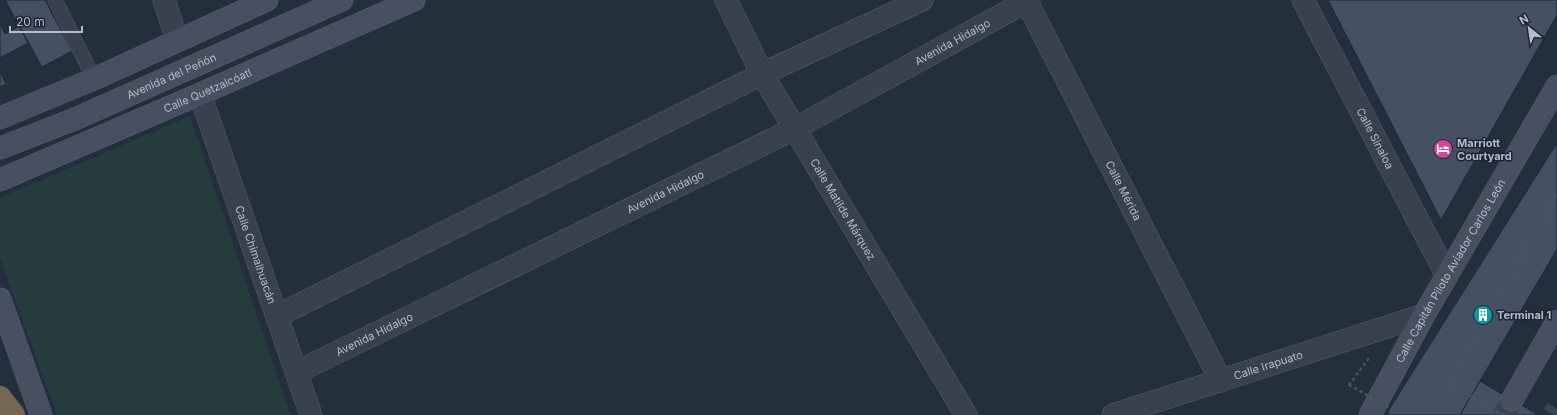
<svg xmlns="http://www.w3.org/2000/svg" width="1557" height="415" font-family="Inter,sans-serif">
	<rect width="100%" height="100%" fill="#242f3e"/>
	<!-- green -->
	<polygon fill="#263c3f" points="190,116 290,415 57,415 0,258 0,198"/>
	<!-- building -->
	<g fill="#455162" stroke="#1f2835">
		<polygon points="5,0 45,0 72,51 42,67"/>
		<polygon points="1328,0 1557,0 1557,15 1441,220"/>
		<polygon points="0,24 5,34 19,26 28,43 0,58"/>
		<polygon points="0,72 6,84 0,87"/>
		<polygon points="1557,143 1557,249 1460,415 1388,415 1390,408"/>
		<polygon points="1480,381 1512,400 1539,415 1460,415"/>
	</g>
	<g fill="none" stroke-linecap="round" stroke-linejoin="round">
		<!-- street-tunnel -->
		<polyline stroke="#3a4453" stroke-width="22" stroke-dasharray="22 11" stroke-linecap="butt" points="1553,415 1557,409"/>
		<!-- secondary-tunnel -->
		<polyline stroke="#3a4453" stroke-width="22" stroke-dasharray="22 11" stroke-linecap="butt" points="1504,415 1512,400"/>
		<defs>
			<polyline id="lane" points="55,0 94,79"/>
			<g id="street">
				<polyline points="164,0 177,40"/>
				<path id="s1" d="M726,0L762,74L966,415"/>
				<path id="s2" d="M1026,0L1221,381"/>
				<path id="s3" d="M1303,0L1447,276"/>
				<path id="s4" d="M200,94L311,415"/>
				<polyline points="277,316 762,74 922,0"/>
				<path id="s5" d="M297,372L794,129L1029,0"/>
				<path id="s6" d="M1113,415L1424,315"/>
			</g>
			<g id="secondary">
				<polyline points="0,118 94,79 267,0"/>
				<path id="s7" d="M0,148L75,119L342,0"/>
				<path id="s8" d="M0,180L200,94L414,0"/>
				<polyline points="0,299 41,415"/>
				<polyline points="1512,400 1557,321"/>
				<path id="s9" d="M1370,415L1424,315L1557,86"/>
			</g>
			<polyline id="highway" points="0,397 14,415"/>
		</defs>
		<!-- lane casing -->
		<use href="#lane" stroke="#565f6c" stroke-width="15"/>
		<!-- street casing -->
		<use href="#street" stroke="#565f6c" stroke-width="23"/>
		<!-- secondary casing -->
		<use href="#secondary" stroke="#565f6c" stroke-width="23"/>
		<!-- highway casing -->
		<use href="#highway" stroke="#434c59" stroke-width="23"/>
		<!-- path -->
		<g stroke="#44595c" stroke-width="2.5" stroke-dasharray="3 3" stroke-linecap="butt">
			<polyline points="1449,384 1557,196"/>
			<polyline points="1349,385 1369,358"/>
		</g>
		<!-- lane -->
		<use href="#lane" stroke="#38414e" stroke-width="14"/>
		<!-- street -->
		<use href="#street" stroke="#38414e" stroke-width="22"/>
		<!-- secondary -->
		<use href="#secondary" stroke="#465061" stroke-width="22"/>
		<!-- highway -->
		<use href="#highway" stroke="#746855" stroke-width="22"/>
		<!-- path-bridge -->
		<g stroke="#44595c" stroke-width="2.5" stroke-dasharray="3 3" stroke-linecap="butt">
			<polyline points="1449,384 1504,415"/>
			<polyline points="1349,385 1390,408"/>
		</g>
	</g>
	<!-- icons -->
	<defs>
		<symbol id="hotel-disc" viewBox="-11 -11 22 22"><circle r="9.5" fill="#d1479c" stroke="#1d2633"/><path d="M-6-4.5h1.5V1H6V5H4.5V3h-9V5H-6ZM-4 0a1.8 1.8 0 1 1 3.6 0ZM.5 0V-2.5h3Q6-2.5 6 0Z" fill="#fff"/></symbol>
		<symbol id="building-disc" viewBox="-11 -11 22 22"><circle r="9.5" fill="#0f9aa8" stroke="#1d2633"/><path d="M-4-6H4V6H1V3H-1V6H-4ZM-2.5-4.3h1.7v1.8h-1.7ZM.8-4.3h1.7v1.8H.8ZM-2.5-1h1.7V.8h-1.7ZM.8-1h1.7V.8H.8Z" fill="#fff"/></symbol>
	</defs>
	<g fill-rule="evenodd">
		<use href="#hotel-disc" x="1432" y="138" width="22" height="22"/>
		<use href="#building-disc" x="1472" y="304" width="22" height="22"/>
	</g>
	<g text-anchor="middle" stroke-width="3" stroke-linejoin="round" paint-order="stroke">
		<!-- street labels -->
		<g font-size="11" fill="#b4bcc9" stroke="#1d2633">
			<text dy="4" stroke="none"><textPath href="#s5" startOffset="734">Avenida Hidalgo</textPath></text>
			<text dy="4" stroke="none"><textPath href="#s7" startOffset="186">Avenida del Peñón</textPath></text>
			<text dy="4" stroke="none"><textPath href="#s8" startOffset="226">Calle Quetzalcóatl</textPath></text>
			<text dy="4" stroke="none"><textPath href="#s3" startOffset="156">Calle Sinaloa</textPath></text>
			<text dy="4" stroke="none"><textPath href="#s2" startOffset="214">Calle Mérida</textPath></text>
			<text dy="4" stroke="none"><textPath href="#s5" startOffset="410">Avenida Hidalgo</textPath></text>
			<text dy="4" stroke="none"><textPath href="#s1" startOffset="240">Calle Matilde Márquez</textPath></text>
			<text dy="4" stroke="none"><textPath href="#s4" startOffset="170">Calle Chimalhuacán</textPath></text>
			<text dy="4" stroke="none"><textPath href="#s9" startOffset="165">Calle Capitán Piloto Aviador Carlos León</textPath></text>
			<text dy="4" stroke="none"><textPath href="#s5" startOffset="86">Avenida Hidalgo</textPath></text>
			<text dy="4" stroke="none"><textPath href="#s6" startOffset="163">Calle Irapuato</textPath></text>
		</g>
		<!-- poi labels -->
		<g font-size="11" font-weight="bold" fill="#b4bcc9" stroke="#1d2633" text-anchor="start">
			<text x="1457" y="147">Marriott<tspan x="1457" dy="13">Courtyard</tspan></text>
			<text x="1497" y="319">Terminal 1</text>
		</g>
	</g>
	<!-- north arrow -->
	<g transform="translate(1529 28) rotate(330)" stroke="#1d2633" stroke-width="3" paint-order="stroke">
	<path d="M0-3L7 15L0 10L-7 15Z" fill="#b4bcc9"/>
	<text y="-6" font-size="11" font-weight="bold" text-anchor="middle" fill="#b4bcc9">N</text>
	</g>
	<!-- scale -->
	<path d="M10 26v6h72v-6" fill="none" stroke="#b4bcc9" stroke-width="2"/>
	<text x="16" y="26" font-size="12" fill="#b4bcc9" stroke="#1d2633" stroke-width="3" paint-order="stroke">20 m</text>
</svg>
